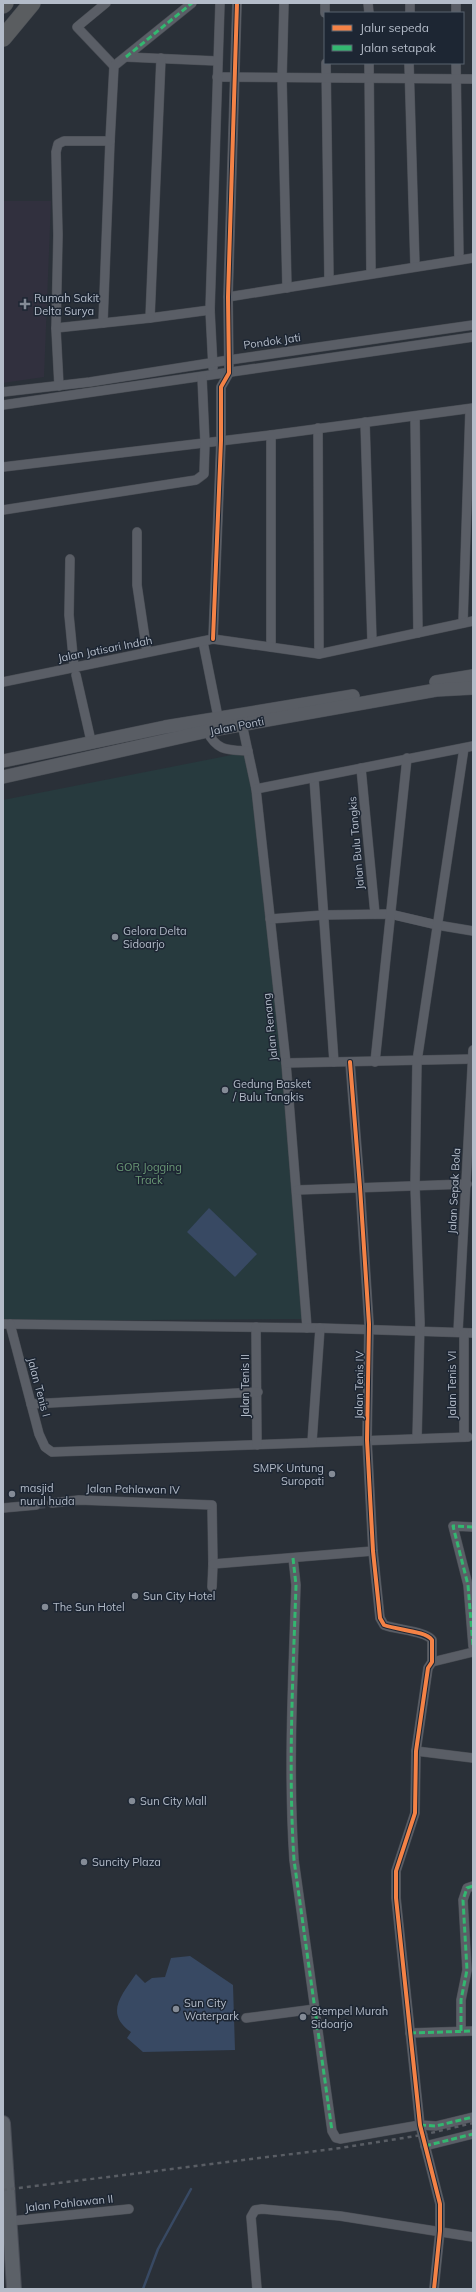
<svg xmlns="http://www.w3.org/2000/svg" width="476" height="2292" font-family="Mulish,sans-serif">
	<rect width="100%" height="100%" fill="#2a3038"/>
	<!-- medical -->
	<polygon fill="#31303e" points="3,201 51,201 44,377 3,383"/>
	<!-- green -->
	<polygon fill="#273a3e" points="247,752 286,1063 302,1319 3,1321 3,800"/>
	<!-- water -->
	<g fill="#384963">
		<polygon points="209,1208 257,1254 235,1277 187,1232"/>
		<path d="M190,1956L233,1985L235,2050L143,2052L127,2038L131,2032C104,2013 122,1995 136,1974L145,1983L152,1978L165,1977L171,1958Z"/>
	</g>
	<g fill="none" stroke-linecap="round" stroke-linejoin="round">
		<!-- stream -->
		<polyline stroke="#384963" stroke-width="2.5" points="143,2289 158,2249 191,2189"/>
		<!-- street-tunnel -->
		<polyline stroke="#3f454e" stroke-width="9" stroke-dasharray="9 4.5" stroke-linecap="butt" points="36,1505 52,1503"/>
		<defs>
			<g id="street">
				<polyline points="106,3 77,27 114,66"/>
				<polyline points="284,3 282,79 287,288"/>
				<polyline points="325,3 325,13"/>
				<polyline points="368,3 369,13"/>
				<polyline points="456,3 456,13"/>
				<polyline points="410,13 410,3"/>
				<polyline points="126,57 217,61"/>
				<polyline points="161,58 150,318 210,310"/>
				<polyline points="326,63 329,280"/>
				<polyline points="369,63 371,273"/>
				<polyline points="409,63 415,266"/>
				<polyline points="456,63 459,260"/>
				<polyline points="217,77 473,79"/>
				<polyline points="228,297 473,258"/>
				<polyline points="103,323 110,141"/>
				<polyline points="56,328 150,318"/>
				<polyline points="213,368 210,310 220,3"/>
				<polyline points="59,386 56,329 58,235 56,152 58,144 64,141 110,141 114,66 192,3"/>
				<polyline points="3,392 90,382 229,360 473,325"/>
				<polyline points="3,405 473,337"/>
				<polyline points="415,417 418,633"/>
				<polyline points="365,422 372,641"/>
				<polyline points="318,428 319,654"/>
				<polyline points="271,435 271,647"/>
				<polyline points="3,467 271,435 473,408"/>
				<polyline points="3,510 196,480 204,474 205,443 202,377"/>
				<polyline points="137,532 137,585 147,652"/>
				<polyline points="70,559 69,615 74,666"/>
				<polyline points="463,623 470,409"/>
				<polyline points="213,639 221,441 221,387 229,373 228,297 237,3"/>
				<polyline points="203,642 218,717"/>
				<polyline points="76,675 91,741"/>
				<polyline points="3,682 213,639 319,654 473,621"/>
				<polyline points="242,724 256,789 286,1063 307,1328"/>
				<path d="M207,731C217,751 227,750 248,751"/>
				<polyline points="361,768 375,914"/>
				<polyline points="314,778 334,1062"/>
				<polyline points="256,789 473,746"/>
				<polyline points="270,919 324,915 390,914 437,925 473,931"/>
				<path d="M350,1062L360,1187L369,1324L367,1440L373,1551L380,1618L384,1625C397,1630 426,1631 432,1640V1662L428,1668L416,1751L415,1813L396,1871V1898L420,2125L440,2204V2231L434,2289"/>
				<polyline points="375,1062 407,758"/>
				<polyline points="286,1063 472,1059"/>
				<polyline points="297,1190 467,1184"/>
				<polyline points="3,1324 320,1328 473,1333"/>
				<polyline points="10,1324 39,1434 45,1447 52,1452 468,1437"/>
				<polyline points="256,1327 257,1445"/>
				<polyline points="458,1332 473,1050"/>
				<polyline points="31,1404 258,1392"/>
				<polyline points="464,1437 464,1333"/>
				<polyline points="417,1438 420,1323 415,1186 417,1061 464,748"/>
				<polyline points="312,1442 320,1328"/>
				<polyline points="52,1503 79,1500 212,1505 213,1564 212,1587"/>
				<polyline points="3,1508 36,1505"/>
				<polyline points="473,1527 453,1526 468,1585 473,1646"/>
				<path d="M293,1558L296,1585C293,1677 288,1768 294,1860L332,2131L336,2138L340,2139L420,2125L436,2126L473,2117"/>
				<polyline points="213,1564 373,1551"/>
				<polyline points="432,1662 473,1652"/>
				<polyline points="416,1751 473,1758"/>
				<polyline points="246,2018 315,2009"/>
				<polyline points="461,2031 461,2000 467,1970 463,1900 467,1888 473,1886"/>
				<polyline points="410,2033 473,2031"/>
				<polyline points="425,2146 473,2134"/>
				<polyline points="11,2221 129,2209"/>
				<polyline points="257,2289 251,2217 255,2210 262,2209 340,2216 473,2237"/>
			</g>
			<g id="secondary">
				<polyline points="436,682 473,676"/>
				<polyline points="3,761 165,727 353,696"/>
				<polyline points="3,777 212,730 436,690 473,688"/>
			</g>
			<polyline id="primary" points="3,2123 14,2289"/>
			<g id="highway">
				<polyline points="3,5 5,3"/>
				<polyline points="3,38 32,3"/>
			</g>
		</defs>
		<!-- street casing -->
		<use href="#street" stroke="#484c53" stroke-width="10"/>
		<!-- secondary casing -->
		<use href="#secondary" stroke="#484c53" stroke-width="14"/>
		<!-- primary casing -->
		<use href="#primary" stroke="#484c55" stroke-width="16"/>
		<!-- highway casing -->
		<use href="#highway" stroke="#474c53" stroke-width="18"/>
		<!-- street -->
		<use href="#street" stroke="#5a5e66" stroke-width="9"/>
		<!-- secondary -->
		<use href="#secondary" stroke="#595d64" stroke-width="13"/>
		<!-- primary -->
		<use href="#primary" stroke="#5c6168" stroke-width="14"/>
		<!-- highway -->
		<use href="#highway" stroke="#5a5d60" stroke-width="17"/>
		<!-- rail -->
		<polyline stroke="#595d64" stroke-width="2.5" stroke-dasharray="4 4" stroke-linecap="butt" points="3,2190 340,2148 422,2135 473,2123"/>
		<!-- quiet -->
		<g stroke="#33b770" stroke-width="3" stroke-dasharray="6 3" stroke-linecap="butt">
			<polyline points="126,57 192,3"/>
			<polyline points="473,1527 453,1526 468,1585 473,1646"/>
			<path d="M293,1558L296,1585C293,1677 288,1768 294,1860L332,2131"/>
			<polyline points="461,2031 461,2000 467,1970 463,1900 467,1888 473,1886"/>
			<polyline points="410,2033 473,2031"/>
			<polyline points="420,2125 436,2126 473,2117"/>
			<polyline points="425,2146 473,2134"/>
		</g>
		<defs>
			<g id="cycleway">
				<polyline points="213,639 221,441 221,387 229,373 228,297 237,3"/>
				<path d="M350,1062L360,1187L369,1324L367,1440L373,1551L380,1618L384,1625C397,1630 426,1631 432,1640V1662L428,1668L416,1751L415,1813L396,1871V1898L420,2125L440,2204V2231L434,2289"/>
			</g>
		</defs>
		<!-- cycleway casing -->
		<use href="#cycleway" stroke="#1d2633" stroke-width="6"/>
		<!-- cycleway -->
		<use href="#cycleway" stroke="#f48246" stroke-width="4"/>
	</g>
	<!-- markers -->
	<g fill="#848b96" stroke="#1d2633" stroke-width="1.5">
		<path d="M23 298h4v4h4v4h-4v4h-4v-4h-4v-4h4z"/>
		<circle cx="115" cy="937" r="4"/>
		<circle cx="225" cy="1090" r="4"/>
		<circle cx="332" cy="1474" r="4"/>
		<circle cx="12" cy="1494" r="4"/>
		<circle cx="135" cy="1596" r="4"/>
		<circle cx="45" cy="1607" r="4"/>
		<circle cx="132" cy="1801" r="4"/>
		<circle cx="84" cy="1862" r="4"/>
		<circle cx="176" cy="2009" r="4"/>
		<circle cx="303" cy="2017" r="4"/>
	</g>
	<g text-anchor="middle" stroke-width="3" stroke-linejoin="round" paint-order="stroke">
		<!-- poi labels -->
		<g font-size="11" fill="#b4bcc9" stroke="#1d2633" text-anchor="start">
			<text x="34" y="302">Rumah Sakit<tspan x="34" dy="13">Delta Surya</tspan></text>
			<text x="123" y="935">Gelora Delta<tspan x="123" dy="13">Sidoarjo</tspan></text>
			<text x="233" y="1088">Gedung Basket<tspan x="233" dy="13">/ Bulu Tangkis</tspan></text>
			<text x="324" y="1472" text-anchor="end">SMPK Untung<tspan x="324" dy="13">Suropati</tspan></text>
			<text x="20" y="1492">masjid<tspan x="20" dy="13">nurul huda</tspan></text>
			<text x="143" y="1600">Sun City Hotel</text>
			<text x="53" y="1611">The Sun Hotel</text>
			<text x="140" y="1805">Sun City Mall</text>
			<text x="92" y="1866">Suncity Plaza</text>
			<text x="184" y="2007">Sun City<tspan x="184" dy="13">Waterpark</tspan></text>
			<text x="311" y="2015">Stempel Murah<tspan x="311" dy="13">Sidoarjo</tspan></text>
		</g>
		<!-- street labels -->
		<g font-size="11" fill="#b4bcc9" stroke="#1d2633">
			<text transform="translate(272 341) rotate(-8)" y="4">Pondok Jati</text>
			<text transform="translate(105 649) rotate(-11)" y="4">Jalan Jatisari Indah</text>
			<text transform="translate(237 726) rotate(-11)" y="4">Jalan Ponti</text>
			<text transform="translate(356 843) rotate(-95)" y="4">Jalan Bulu Tangkis</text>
			<text transform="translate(270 1027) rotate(-96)" y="4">Jalan Renang</text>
			<text transform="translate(454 1191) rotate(-87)" y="4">Jalan Sepak Bola</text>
			<text transform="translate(359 1385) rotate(-89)" y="4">Jalan Tenis IV</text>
			<text transform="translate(452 1385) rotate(-90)" y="4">Jalan Tenis VI</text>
			<text transform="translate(245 1386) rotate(-90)" y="4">Jalan Tenis II</text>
			<text transform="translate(39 1387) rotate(75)" y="4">Jalan Tenis I</text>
			<text transform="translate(133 1489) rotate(1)" y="4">Jalan Pahlawan IV</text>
			<text transform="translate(69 2203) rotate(-6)" y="4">Jalan Pahlawan II</text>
		</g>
		<!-- park labels -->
		<g font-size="11" fill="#6b9a76" stroke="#1d2633">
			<text x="149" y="1171">GOR Jogging<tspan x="149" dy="13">Track</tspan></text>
		</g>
	</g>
	<!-- border -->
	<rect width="476" height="2292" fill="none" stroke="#b4bcc9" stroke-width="8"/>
	<!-- legend -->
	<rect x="324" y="12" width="140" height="52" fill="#1d2633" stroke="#59626f"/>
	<rect x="332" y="25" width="20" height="6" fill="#f48246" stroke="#59626f"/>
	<text x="360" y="32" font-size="12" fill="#b4bcc9">Jalur sepeda</text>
	<rect x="332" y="45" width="20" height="6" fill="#33b770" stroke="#59626f"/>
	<text x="360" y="52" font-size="12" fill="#b4bcc9">Jalan setapak</text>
</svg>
